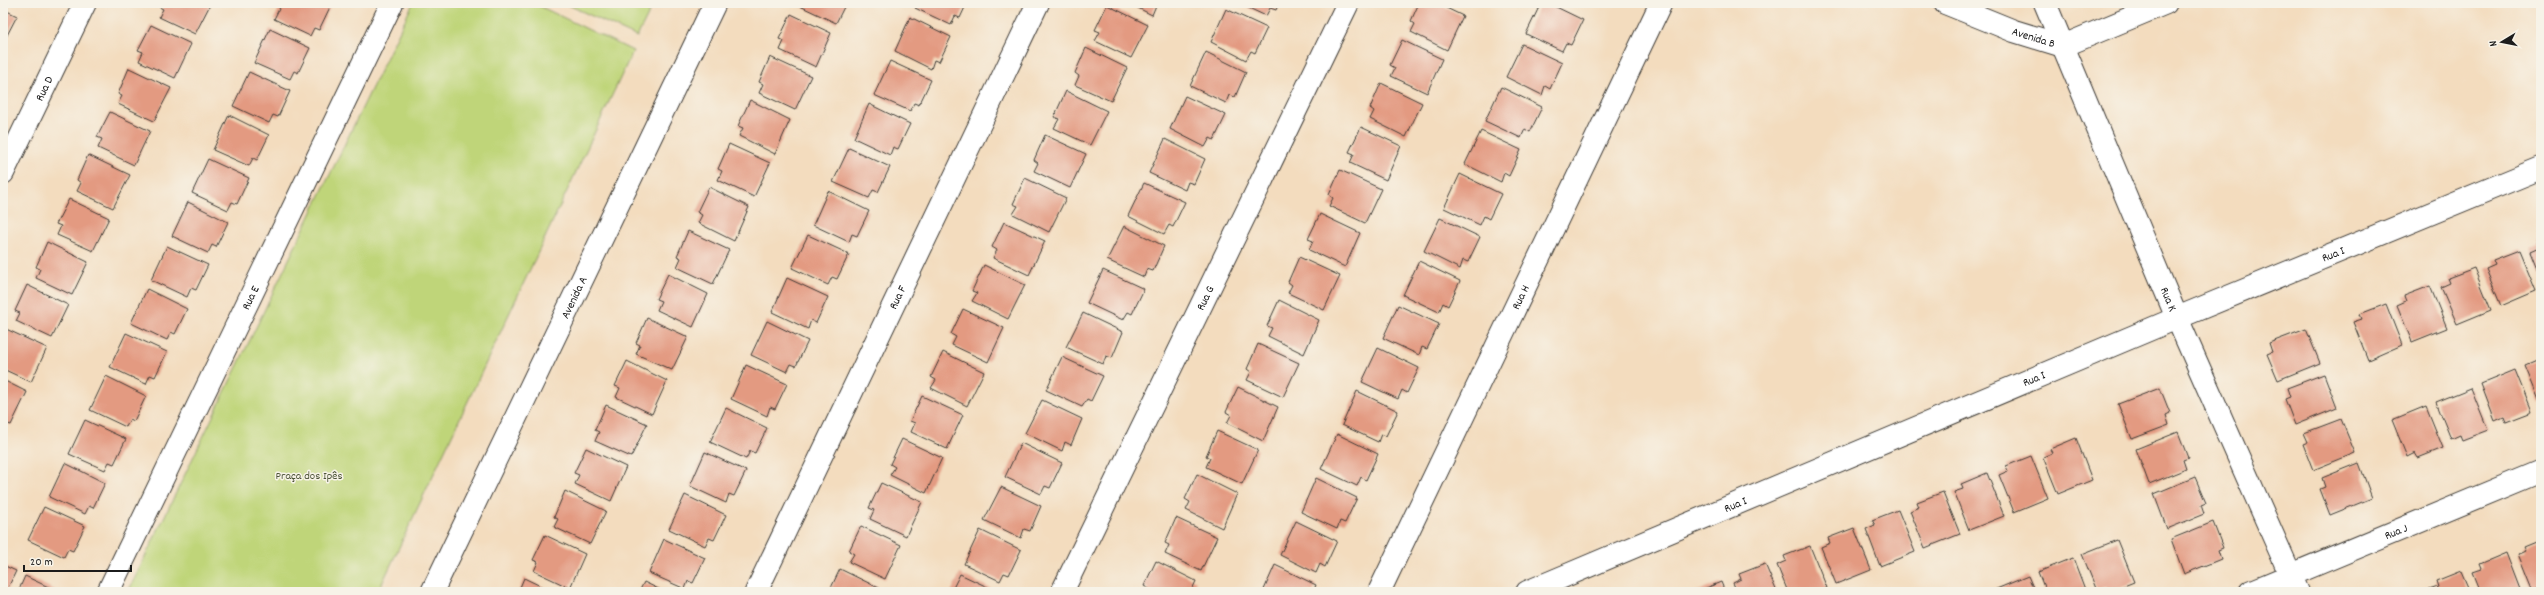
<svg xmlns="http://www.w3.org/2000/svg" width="2544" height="595" font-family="Dekko,sans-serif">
	<rect width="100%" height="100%" fill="#f7f3e8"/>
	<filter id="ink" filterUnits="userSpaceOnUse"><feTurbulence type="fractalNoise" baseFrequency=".025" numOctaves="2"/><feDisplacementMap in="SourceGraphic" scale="8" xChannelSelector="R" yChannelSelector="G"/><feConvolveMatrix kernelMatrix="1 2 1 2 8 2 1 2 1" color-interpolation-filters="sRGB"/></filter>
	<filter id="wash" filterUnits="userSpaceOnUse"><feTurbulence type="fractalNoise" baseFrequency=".012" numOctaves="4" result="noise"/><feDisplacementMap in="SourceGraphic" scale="16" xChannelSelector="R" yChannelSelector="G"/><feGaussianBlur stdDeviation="0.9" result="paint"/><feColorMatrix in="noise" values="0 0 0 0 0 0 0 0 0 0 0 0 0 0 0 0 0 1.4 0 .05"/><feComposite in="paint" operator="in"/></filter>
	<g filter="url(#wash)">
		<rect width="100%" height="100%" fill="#f3dcbe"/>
		<!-- green -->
		<g fill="#bfd579" stroke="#6e784a">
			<polygon points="413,3 533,3 633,51 378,592 128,592"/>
			<polygon points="564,3 654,3 637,37"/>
		</g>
		<g id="blocks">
			<!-- building -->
			<g fill="#e39a81">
				<polygon points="160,3 211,3 195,34 159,17 163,9 159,7"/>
				<polygon points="282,3 328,3 331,5 319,30 314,28 310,36 274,19"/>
				<polygon points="802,3 846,3 836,23 800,6"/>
				<polygon points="917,3 967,3 960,18 955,16 951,25 915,8"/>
				<polygon points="1128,3 1157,3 1152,15"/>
				<polygon points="1238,3 1279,3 1276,10 1270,8 1266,16"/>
				<polygon points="1419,3 1436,3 1463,16 1447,50 1411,32 1415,24 1411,21"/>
				<polygon points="1541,3 1548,3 1583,20 1571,45 1566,43 1562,51 1526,34"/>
				<polygon points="1107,5 1148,25 1131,58 1095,41 1100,32 1095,30"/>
				<polygon points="3,9 17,16 4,41 3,40"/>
				<polygon points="1226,9 1267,28 1255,53 1251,51 1246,60 1211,42"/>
				<polygon points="791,14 831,33 816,67 780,50 784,41 779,39"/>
				<polygon points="910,17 951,37 939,62 934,60 931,69 895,51"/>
				<polygon points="151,25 191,44 175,78 139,61 143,52 138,50"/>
				<polygon points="270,29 310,48 298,73 294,71 290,79 254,63"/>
				<polygon points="1402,40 1442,59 1427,93 1391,76 1395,68 1390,65"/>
				<polygon points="1522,44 1562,63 1550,89 1545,86 1542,95 1506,77"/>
				<polygon points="1086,48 1127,68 1111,101 1075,85 1079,76 1075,73"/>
				<polygon points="1206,52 1246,72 1235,97 1229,95 1226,103 1190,86"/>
				<polygon points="770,57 811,76 795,110 759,93 763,84 759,82"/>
				<polygon points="890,61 931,80 919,105 914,103 910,111 874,95"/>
				<polygon points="129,68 171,88 154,121 118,104 122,96 118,94"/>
				<polygon points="249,72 290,91 278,117 273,115 269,123 233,106"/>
				<polygon points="1381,83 1422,103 1406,137 1370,119 1374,111 1370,108"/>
				<polygon points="1501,87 1542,107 1530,132 1525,129 1521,138 1485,121"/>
				<polygon points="1066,91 1107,111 1090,145 1054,128 1059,119 1054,117"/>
				<polygon points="1185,96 1226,115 1214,140 1210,138 1205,147 1170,129"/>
				<polygon points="750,100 790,120 775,154 739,136 743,128 738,126"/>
				<polygon points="869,104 910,124 898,149 893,147 890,155 854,138"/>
				<polygon points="110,112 150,131 134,165 98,148 102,139 97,137"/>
				<polygon points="229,115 269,135 257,160 253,158 249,166 213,150"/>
				<polygon points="1361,127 1401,146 1386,180 1350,163 1354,154 1349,152"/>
				<polygon points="1481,131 1521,150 1509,176 1504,173 1501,182 1465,164"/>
				<polygon points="1045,135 1086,154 1070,188 1034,171 1038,163 1034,160"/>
				<polygon points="1165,139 1205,159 1194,184 1188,182 1185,190 1149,173"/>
				<polygon points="729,144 770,163 754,197 718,180 722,171 718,169"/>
				<polygon points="849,148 890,167 878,192 873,190 869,198 833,182"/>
				<polygon points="88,155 130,175 113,208 77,191 81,183 77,180"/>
				<polygon points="208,159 249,178 237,204 232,202 228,210 192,193"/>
				<polygon points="1340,170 1381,189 1365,223 1329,206 1333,198 1329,195"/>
				<polygon points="1460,174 1501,194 1489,219 1484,216 1480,225 1444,208"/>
				<polygon points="1025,178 1066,198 1049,232 1013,214 1018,206 1013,204"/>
				<polygon points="1144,183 1185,202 1173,227 1169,225 1164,234 1128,216"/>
				<polygon points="709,187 749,207 734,241 698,223 702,215 697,212"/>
				<polygon points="828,191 869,211 857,236 852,234 849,242 813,225"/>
				<polygon points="69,199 109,218 93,251 57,235 61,226 56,224"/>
				<polygon points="188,202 228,222 216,247 212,245 208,253 172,236"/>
				<polygon points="1320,214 1360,233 1345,267 1309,250 1313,241 1308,239"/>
				<polygon points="1440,218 1480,237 1468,262 1463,260 1460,269 1424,251"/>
				<polygon points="1004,222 1045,241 1029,275 993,258 997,250 992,247"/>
				<polygon points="1124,226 1164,246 1153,271 1147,269 1144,277 1107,260"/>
				<polygon points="688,231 729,250 713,284 677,267 681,258 677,256"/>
				<polygon points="808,235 849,254 837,279 832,277 828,285 792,268"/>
				<polygon points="2541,240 2541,278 2530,251 2539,247 2537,242"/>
				<polygon points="47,242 88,262 72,295 36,278 40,269 36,267"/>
				<polygon points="167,246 208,265 196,290 191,288 187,297 151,280"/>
				<polygon points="2519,250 2536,291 2501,306 2486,269 2495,265 2493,260"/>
				<polygon points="1299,257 1340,276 1324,310 1288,293 1292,285 1288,282"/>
				<polygon points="1419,261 1460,281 1448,306 1443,303 1439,312 1403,295"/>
				<polygon points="984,265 1025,285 1008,319 972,301 977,293 972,291"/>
				<polygon points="2474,268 2491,310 2457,324 2441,287 2450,283 2448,278"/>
				<polygon points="1103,270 1144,289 1132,314 1128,312 1123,320 1087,303"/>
				<polygon points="668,274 708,294 693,327 657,310 661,301 656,299"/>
				<polygon points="787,278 828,297 816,323 811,320 808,329 772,312"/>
				<polygon points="27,285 68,305 52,338 16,321 20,313 15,311"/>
				<polygon points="2430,286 2447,328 2412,342 2397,305 2406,301 2404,296"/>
				<polygon points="147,289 187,309 175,334 171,332 167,340 131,323"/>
				<polygon points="1279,300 1319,320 1304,354 1268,336 1272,328 1267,326"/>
				<polygon points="2386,304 2402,345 2368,360 2353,322 2362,319 2360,314"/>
				<polygon points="1398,305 1439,324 1427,349 1422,347 1419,355 1383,338"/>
				<polygon points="963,309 1004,328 988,362 952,345 956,337 951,334"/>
				<polygon points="1083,313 1123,332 1112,358 1106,356 1103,364 1066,347"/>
				<polygon points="647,318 688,337 672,370 636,354 640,345 636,343"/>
				<polygon points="767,321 808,341 796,366 791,364 787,372 751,355"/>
				<polygon points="6,329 47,348 31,382 3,369 3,336"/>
				<polygon points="2306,329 2320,363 2278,380 2267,354 2272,352 2269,343"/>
				<polygon points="126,333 167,352 155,377 150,375 146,384 110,367"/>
				<polygon points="1258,344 1299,363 1283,397 1247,380 1251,372 1247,369"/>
				<polygon points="1378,348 1419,368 1407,393 1402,390 1398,399 1362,382"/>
				<polygon points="943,352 984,372 967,406 931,388 936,380 931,377"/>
				<polygon points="1062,357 1103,376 1091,401 1087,399 1082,407 1046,390"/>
				<polygon points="2541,359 2541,405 2525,366"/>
				<polygon points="627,361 667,381 652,414 616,397 620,388 615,386"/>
				<polygon points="746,365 787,384 775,409 770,407 767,416 731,399"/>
				<polygon points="2515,370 2532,412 2506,422 2504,417 2495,421 2481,384"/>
				<polygon points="2324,374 2337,408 2295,425 2285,399 2290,397 2287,388"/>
				<polygon points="106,376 146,396 134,421 130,419 126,427 90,410"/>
				<polygon points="3,380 27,392 11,425 3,422"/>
				<polygon points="1238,387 1278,407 1263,441 1227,423 1231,415 1226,412"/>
				<polygon points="2160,388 2170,413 2166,415 2169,425 2132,439 2118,404"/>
				<polygon points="2471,388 2488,430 2462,440 2460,435 2451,439 2436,402"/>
				<polygon points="1357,391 1398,411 1386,436 1381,434 1378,442 1342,425"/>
				<polygon points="922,396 963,415 947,449 911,432 915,423 910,421"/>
				<polygon points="1042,400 1082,419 1071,445 1065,442 1062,451 1025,433"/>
				<polygon points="606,405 647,424 631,457 595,441 599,432 595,430"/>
				<polygon points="2426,406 2443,448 2418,458 2415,453 2407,457 2392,420"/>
				<polygon points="726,408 767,428 755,453 750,451 746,459 710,442"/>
				<polygon points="2341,419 2355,453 2313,470 2303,444 2308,442 2304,433"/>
				<polygon points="85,420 126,439 114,464 109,462 105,470 69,454"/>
				<polygon points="1217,431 1258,450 1242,484 1206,467 1210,458 1206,456"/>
				<polygon points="2178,432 2188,458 2183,460 2186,469 2149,484 2136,449"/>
				<polygon points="1337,434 1378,454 1366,480 1361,477 1357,486 1321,469"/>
				<polygon points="2076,438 2092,480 2058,494 2043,457 2052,453 2050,449"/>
				<polygon points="902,439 942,458 926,493 890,475 895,467 890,464"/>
				<polygon points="1021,443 1062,463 1050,488 1045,486 1041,494 1005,477"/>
				<polygon points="586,448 626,467 611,501 575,484 579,475 574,473"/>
				<polygon points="705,452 746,471 734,496 729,494 726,503 690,486"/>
				<polygon points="2031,456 2048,498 2014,512 1999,475 2008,471 2006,466"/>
				<polygon points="65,463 105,483 93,508 89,506 85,514 49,497"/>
				<polygon points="2359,463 2372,498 2330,515 2320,489 2325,487 2322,478"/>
				<polygon points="1987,473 2004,516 1969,530 1954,492 1963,489 1961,484"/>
				<polygon points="1197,474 1237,494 1222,528 1186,510 1190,502 1185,499"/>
				<polygon points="2195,477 2206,503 2201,505 2204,514 2167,529 2154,494"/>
				<polygon points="1316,478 1357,498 1345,523 1340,521 1337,529 1301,512"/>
				<polygon points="881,483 922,502 906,536 870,519 874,510 869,508"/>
				<polygon points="1001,487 1041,506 1030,531 1024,529 1021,538 984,520"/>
				<polygon points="565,491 606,511 590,544 554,527 558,519 554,517"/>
				<polygon points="1943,492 1960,534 1925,548 1910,511 1919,507 1917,502"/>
				<polygon points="685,495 726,515 714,540 709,538 705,546 669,529"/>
				<polygon points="44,507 85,526 73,551 68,549 64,557 28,540"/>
				<polygon points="1898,510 1915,552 1880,566 1866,529 1875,525 1872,520"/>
				<polygon points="1176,518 1217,537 1201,571 1165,554 1169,545 1165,543"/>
				<polygon points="1296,521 1337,541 1325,567 1320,564 1316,573 1280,555"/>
				<polygon points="2213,522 2223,548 2218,550 2221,559 2184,574 2171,539"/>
				<polygon points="861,526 901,545 885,579 849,562 854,554 849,551"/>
				<polygon points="1854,528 1871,570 1836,584 1821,547 1830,543 1828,538"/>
				<polygon points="980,530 1021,550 1009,575 1004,573 1000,581 964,564"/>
				<polygon points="545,535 585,554 570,588 534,571 538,562 533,560"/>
				<polygon points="664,539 705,558 693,583 688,581 685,589 649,573"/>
				<polygon points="2541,539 2541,588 2533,591 2518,554 2526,550 2524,546"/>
				<polygon points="2117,540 2134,582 2109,592 2106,588 2097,591 2082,554"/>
				<polygon points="1810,546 1827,588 1816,592 1788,592 1777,565 1786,561 1784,556"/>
				<polygon points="2506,553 2521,592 2481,592 2473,572 2482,569 2480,564"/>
				<polygon points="2073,558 2086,592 2046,592 2038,572"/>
				<polygon points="1156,561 1196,581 1191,592 1147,592 1149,589 1144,586"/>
				<polygon points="1765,564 1777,592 1737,592 1733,583 1741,579 1739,574"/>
				<polygon points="3,565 16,571 6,592 3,592"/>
				<polygon points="1275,565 1316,585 1313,592 1263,592"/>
				<polygon points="840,569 881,589 879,592 829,592"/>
				<polygon points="2461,571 2470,592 2430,592 2429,590 2438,587 2436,581"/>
				<polygon points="960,574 998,592 951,592"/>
				<polygon points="25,576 59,592 18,592"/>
				<polygon points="2028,576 2035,592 1995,592 1994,590"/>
				<polygon points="524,578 553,592 518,592"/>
				<polygon points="644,582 665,592 639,592"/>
				<polygon points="1721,582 1725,592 1696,592"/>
			</g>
		</g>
	</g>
	<g filter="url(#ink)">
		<use href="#blocks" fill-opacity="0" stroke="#3c3934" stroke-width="1"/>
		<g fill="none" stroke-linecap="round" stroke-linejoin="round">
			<defs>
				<g id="street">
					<path id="s1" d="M1945,3L2014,31L2063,46L2166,3"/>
					<path id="s2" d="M2045,3L2177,318L2298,592"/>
					<path id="s3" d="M3,173L85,3"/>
					<path id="s4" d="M108,592L392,3"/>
					<path id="s5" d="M432,592L715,3"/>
					<path id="s6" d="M756,592L1038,3"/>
					<path id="s7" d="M1062,592L1348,3"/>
					<path id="s8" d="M1379,592L1661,3"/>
					<path id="s9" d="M1527,592L2177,318L2541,168"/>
					<path id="s10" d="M2250,592L2541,471"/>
				</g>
			</defs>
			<!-- street casing -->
			<use href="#street" stroke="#3c3934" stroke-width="24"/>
			<!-- street -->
			<use href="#street" stroke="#fff" stroke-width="22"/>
		</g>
	</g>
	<g text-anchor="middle" stroke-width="3" stroke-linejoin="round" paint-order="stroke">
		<!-- street labels -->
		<g font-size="12" fill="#1c1c1c" stroke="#f7f3e8">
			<text dy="4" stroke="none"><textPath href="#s1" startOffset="95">Avenida B</textPath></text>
			<text dy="4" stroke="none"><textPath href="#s3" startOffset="94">Rua D</textPath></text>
			<text dy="4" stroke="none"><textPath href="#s9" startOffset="874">Rua I</textPath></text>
			<text dy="4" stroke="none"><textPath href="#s6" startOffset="327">Rua F</textPath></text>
			<text dy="4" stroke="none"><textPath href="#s4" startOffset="327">Rua E</textPath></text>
			<text dy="4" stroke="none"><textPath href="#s5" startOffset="327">Avenida A</textPath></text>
			<text dy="4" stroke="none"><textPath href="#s7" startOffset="327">Rua G</textPath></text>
			<text dy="4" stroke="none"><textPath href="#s8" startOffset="327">Rua H</textPath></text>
			<text dy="4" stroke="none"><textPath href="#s2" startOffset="321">Rua K</textPath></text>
			<text dy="4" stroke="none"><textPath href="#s9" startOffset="550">Rua I</textPath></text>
			<text dy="4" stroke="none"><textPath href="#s9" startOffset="226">Rua I</textPath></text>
			<text dy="4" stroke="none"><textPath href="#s10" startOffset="158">Rua J</textPath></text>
		</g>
		<!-- park labels -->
		<g font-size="12" fill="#4d5438" stroke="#f7f3e8">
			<text x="309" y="479">Praça dos Ipês</text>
		</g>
	</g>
	<!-- margin -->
	<rect width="2544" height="595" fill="none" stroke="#f7f3e8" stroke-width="16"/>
	<!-- north arrow -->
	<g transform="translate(2502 42) rotate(260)" stroke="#f7f3e8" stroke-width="3" paint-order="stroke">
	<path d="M0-3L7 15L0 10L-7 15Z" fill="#1c1c1c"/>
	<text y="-6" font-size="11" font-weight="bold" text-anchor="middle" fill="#1c1c1c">N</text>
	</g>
	<!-- scale -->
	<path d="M24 565v6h107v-6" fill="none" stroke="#1c1c1c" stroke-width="2"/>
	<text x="30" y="565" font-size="12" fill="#1c1c1c" stroke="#f7f3e8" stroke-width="3" paint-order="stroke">20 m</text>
</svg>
